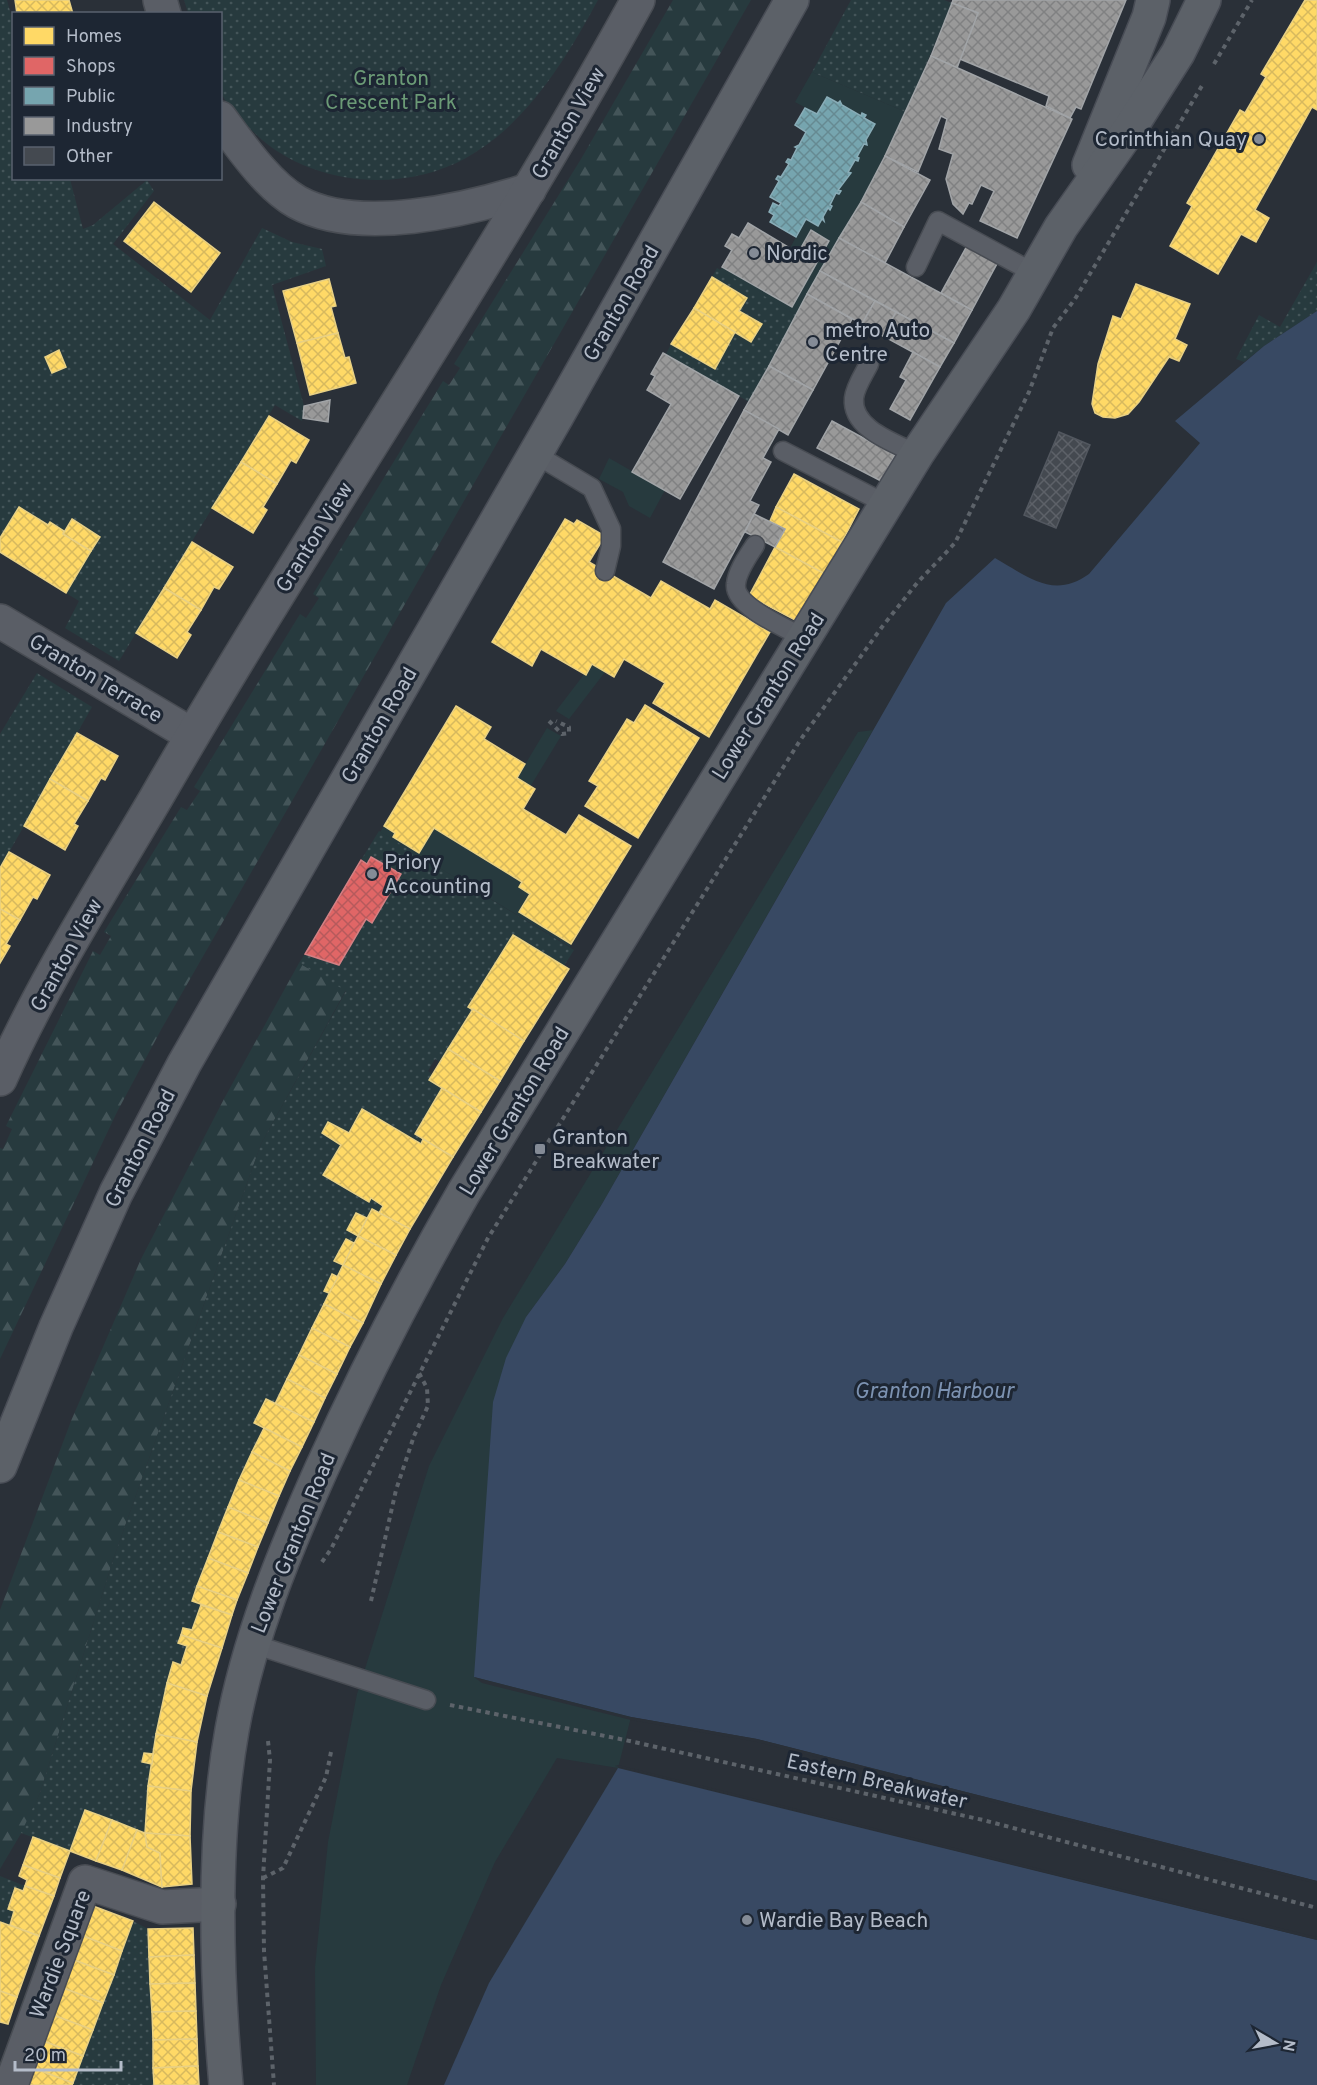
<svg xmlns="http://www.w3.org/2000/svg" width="1317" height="2085" font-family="Overpass,sans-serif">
	<defs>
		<pattern id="forest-firs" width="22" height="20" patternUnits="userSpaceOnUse" patternTransform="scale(1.5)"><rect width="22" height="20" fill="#273a3e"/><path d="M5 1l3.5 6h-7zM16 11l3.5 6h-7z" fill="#445559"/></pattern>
		<pattern id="park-dots" width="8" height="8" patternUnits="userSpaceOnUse" patternTransform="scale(1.5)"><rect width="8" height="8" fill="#273a3e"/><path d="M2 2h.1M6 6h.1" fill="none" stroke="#445559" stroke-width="1.8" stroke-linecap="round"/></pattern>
		<pattern id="homes-cross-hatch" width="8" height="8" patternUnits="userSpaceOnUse" patternTransform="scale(1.5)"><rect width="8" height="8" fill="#ffd966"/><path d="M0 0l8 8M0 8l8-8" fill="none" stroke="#d7b95e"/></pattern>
		<pattern id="shops-cross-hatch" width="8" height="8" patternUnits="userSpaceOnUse" patternTransform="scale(1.5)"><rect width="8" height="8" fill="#e06666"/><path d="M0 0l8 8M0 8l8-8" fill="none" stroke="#b65a5c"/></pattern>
		<pattern id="public-cross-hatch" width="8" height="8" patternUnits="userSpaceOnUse" patternTransform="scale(1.5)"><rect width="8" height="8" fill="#76a5af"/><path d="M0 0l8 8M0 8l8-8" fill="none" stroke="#668a92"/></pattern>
		<pattern id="industry-cross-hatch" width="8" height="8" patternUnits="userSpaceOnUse" patternTransform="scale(1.5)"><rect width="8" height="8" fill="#999"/><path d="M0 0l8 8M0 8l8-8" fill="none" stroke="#808182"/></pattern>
		<pattern id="building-cross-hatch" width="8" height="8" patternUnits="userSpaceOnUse" patternTransform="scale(1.5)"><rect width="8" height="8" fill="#444950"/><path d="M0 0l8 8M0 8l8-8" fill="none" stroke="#5d6168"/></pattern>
	</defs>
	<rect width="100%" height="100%" fill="#2a3038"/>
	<!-- grass -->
	<g fill="#273a3e">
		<polygon points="812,72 906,112 861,202 796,315 719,271 722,267 792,307 829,241 811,230 798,253 790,248 806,219 818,226 822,219 824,221 823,217 828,208 831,209 830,205 836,193 841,192 838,190 850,174 848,172 855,160 858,161 857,157 864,144 867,145 866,140 875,124 862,114 861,116 842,105 840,101 838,103 827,97 817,114 795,102"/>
		<polygon points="609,458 665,490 650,518 629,506 623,492 599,479"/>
		<polygon points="592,664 605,672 569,719 556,711"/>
		<polygon points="547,728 561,736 530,787 517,778"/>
		<polygon points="873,730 602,1204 565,1264 526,1317 631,1717 618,1768 557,1758 495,1862 441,1985 407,2085 316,2085 315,1967 328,1842 357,1694 429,1466 503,1318 858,732"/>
		<polygon points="384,826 395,833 393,837 419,853 434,828 522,882 519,887 530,894 519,912 571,944 570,947 380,832"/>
	</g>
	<!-- forest -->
	<g fill="url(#forest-firs)">
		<polygon points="673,0 751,0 162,1028 117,1112 0,1359 0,1148 3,1149 12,1129 6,1126 93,951 100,955 111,936 104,932 181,807 187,810 200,791 194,787 300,614 306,618 319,598 313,594 443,381 449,385 460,368 454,364 581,159"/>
		<polygon points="299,963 346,990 261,1144 114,1557 40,1793 26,1825 0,1869 0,1610 71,1421 141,1259 225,1097"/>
	</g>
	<!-- park -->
	<g fill="url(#park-dots)">
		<polygon points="0,0 7,0 14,26 14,178 70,179 83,229 93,225 147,180 154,191 113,244 210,320 262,228 292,242 322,249 326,266 272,285 304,406 302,421 275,405 119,661 65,628 79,601 66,593 100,536 72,519 64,531 50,523 48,525 19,507 0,538"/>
		<path d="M184,0H598C566,59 527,124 466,158C397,196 298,185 245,123C237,114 224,103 221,91C217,77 221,30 220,14L188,13Z"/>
		<polygon points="851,0 944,0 952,3 906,112 812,72"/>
		<polygon points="1317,262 1317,311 1264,346 1244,362 1236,359 1259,315 1280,327"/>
		<polygon points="717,268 796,315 749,402 666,354 671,344 715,369 735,333 751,342 761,325 739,311 747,297 712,277"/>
		<polygon points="37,673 92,707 0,868 0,734"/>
		<path d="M379,831L574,950L564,966L513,935L468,1006L473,1009L440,1062L435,1059L428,1071L433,1075L430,1081L442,1088L415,1133L423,1139L421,1144L362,1110L349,1133L328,1122L322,1134L341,1145L323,1175L369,1202L371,1198L383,1206L379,1213L372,1209L367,1218L356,1213L347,1230L358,1236L354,1243L345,1239L335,1261L343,1265L338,1277L333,1274L325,1290L329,1293C279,1393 228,1494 192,1601L201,1605L192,1630L183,1628L178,1642L187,1646L181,1665L173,1663L153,1754L144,1753L142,1762L152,1764L145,1833L85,1810L70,1851L21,1833L40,1793L114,1557L261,1144L346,991L299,963L305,954L339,965L366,919L372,922L401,875L372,857L367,864L361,860Z"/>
		<polygon points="0,1876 25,1886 23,1891 15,1888 8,1908 14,1911 10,1925 0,1922"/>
		<polygon points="133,1921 148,1929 154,2085 72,2085"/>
	</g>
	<!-- water -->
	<g fill="#384963">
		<path d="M1317,311V1881L757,1739L631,1717L474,1677L493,1402L506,1358L526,1317L565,1264L602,1204L946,603L995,558C1027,576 1053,600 1089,574L1200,443L1175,421L1264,346Z"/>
		<polygon points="618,1768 1317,1940 1317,2085 444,2085 489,1983"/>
	</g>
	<!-- pier -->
	<g fill="#2a3038">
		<polygon points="474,1677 631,1717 757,1739 1317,1881 1317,1884 757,1742 631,1720 482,1683"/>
		<polygon points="618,1765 1317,1937 1317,1940 615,1766"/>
	</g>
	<!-- homes -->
	<g fill="url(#homes-cross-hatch)" stroke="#e8d084" stroke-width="1.5">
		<polygon points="15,0 69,0 73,14 17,14"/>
		<polygon points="1305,0 1317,0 1317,110 1312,107 1255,210 1269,218 1256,242 1241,234 1218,274 1170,246 1192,206 1187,203 1240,110 1245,113 1266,77 1261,74"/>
		<polygon points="154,202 220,253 191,292 124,241"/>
		<polygon points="712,277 747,298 739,311 762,324 751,342 694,308"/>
		<polygon points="329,279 336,306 331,307 338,333 297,343 283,291"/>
		<polygon points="1136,284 1190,304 1175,339 1187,345 1179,361 1169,357 1139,402 1128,414 1115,418 1103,417 1095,413 1092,404 1098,364 1113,316 1121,319"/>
		<polygon points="694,308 735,332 715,369 671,344"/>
		<polygon points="338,333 345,358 349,357 356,383 310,395 297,343"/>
		<polygon points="59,350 66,367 52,373 45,357"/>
		<polygon points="269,416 309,440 296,463 291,460 277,484 241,462"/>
		<polygon points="241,462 277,484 263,507 267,510 253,533 212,508"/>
		<polygon points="794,474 859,509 842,542 776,507"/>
		<polygon points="19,507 48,525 50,522 64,531 63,534 91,551 66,593 0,552 0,538"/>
		<polygon points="776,507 842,542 825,574 775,547 785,529 770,521"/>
		<polygon points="72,519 100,537 91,551 63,534"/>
		<polygon points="565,519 574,524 577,520 605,536 589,562 651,598 661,581 710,609 715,600 770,632 709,737 653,703 665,683 624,659 614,677 592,664 586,675 541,649 532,666 492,642"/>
		<polygon points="192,542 233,567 219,589 214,587 201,610 164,588"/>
		<polygon points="775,547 825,574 799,622 749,596"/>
		<polygon points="164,588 201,610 187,632 191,635 177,658 136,633"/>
		<polygon points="645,705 699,738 638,838 585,806 598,786 589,781 627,719 634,723"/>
		<polygon points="456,706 491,727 484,739 525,764 517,778 535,789 523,809 566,835 579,815 631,846 571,944 519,912 530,894 519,887 522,882 434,828 419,853 393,837 395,833 384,826"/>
		<polygon points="77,733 118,756 105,780 101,778 88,801 50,779"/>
		<polygon points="50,779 88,801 74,824 78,826 65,850 24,826"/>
		<polygon points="9,852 50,875 37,899 33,897 20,920 0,909 0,868"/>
		<polygon points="0,909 20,920 6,944 10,946 0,963"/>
		<polygon points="513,935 569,969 524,1041 468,1007"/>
		<polygon points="473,1009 524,1041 500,1081 448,1049"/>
		<polygon points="448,1049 500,1081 481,1112 429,1080"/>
		<polygon points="442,1088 481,1112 453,1157 415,1134"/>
		<polygon points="362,1109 421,1144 423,1139 453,1157 410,1229 379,1213 383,1206 371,1198 369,1202 323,1175 341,1145 322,1133 328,1122 349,1133"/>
		<polygon points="372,1209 410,1229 396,1255 358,1236"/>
		<polygon points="356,1213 367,1218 358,1236 347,1230"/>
		<polygon points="358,1236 396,1255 381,1284 343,1265"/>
		<polygon points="346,1239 354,1243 343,1265 334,1261"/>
		<polygon points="343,1265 381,1284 363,1323 324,1304"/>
		<polygon points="332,1274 338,1277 329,1293 324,1291"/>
		<polygon points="324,1304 363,1323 350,1347 312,1328"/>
		<polygon points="312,1328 350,1347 337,1374 299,1355"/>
		<polygon points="299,1355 337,1374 325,1398 287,1379"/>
		<polygon points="287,1379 325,1398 314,1422 275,1404"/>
		<polygon points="266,1399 314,1422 302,1447 254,1423"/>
		<polygon points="264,1428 302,1447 290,1471 252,1452"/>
		<polygon points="252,1452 290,1471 279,1496 239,1480"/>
		<polygon points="239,1480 279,1496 268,1523 228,1507"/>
		<polygon points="228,1507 268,1523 258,1547 218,1532"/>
		<polygon points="218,1532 258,1547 248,1573 208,1558"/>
		<polygon points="208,1558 248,1573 237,1600 197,1586"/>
		<polygon points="197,1586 237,1600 232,1615 192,1601"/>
		<polygon points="201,1605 232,1615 222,1648 181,1635 183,1628 192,1630"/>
		<polygon points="181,1635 222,1648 207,1696 167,1683 173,1662 181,1665 187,1646 178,1643"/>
		<polygon points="167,1683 207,1696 197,1742 156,1734"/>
		<polygon points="156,1734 197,1742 191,1791 148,1786"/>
		<polygon points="144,1753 153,1754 152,1764 142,1762"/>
		<polygon points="148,1786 191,1791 190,1836 145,1833"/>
		<polygon points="85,1810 112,1820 96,1861 70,1851"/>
		<polygon points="112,1820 137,1830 122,1870 96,1861"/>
		<polygon points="137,1830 145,1833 147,1847 160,1853 162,1887 122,1870"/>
		<polygon points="145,1833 190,1836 192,1884 162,1887 160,1853 147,1847"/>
		<polygon points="33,1837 70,1851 60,1878 23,1865"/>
		<polygon points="23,1865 60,1878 54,1896 25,1886 27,1880 19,1876"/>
		<polygon points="25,1886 54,1896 39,1936 10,1925 14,1911 8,1909 15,1888 23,1891"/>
		<polygon points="93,1906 133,1921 122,1951 83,1936"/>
		<polygon points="0,1922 39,1936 17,1997 0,1991"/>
		<polygon points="193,1928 194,1955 149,1957 148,1929"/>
		<polygon points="83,1936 122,1951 114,1975 74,1960"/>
		<polygon points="194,1955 195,1983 150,1984 149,1957"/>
		<polygon points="74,1960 114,1975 103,2003 63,1988"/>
		<polygon points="195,1983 196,2011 152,2012 150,1984"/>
		<polygon points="63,1988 103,2003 93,2030 53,2015"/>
		<polygon points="0,1991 17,1997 8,2024 0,2022"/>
		<polygon points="196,2011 197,2039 153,2040 152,2012"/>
		<polygon points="53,2015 93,2030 83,2056 43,2041"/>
		<polygon points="197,2039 198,2066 153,2068 153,2040"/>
		<polygon points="43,2041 83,2056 73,2083 33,2068"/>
		<polygon points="198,2066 199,2085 154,2085 153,2068"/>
		<polygon points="33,2068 73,2083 72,2085 27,2085"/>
	</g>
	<!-- shops -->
	<polygon fill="url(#shops-cross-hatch)" stroke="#d38084" stroke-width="1.5" points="371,857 401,874 372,923 366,919 339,965 305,954 361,860 367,864"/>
	<!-- public -->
	<polygon fill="url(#public-cross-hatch)" stroke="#89acb7" stroke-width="1.5" points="827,97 838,103 840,101 842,105 861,116 862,113 866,115 864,118 875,124 866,140 867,145 864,144 857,157 859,158 858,161 855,160 848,172 851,173 838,190 841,191 839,194 836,193 830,205 832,206 830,210 828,208 823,217 824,221 822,219 818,226 806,219 796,237 770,222 774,215 769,212 773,203 779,206 781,203 770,197 779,181 776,179 778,176 781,177 789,164 786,162 788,159 791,160 797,148 795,147 799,145 806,132 795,125 805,108 817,114"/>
	<!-- industry -->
	<g fill="url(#industry-cross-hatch)" stroke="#a1a4a7" stroke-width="1.5">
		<polygon points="953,0 1126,0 1081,109 1076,107 1070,118 1046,106 1049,96 960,59 978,13 952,3"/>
		<polygon points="952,3 978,13 957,68 931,56"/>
		<polygon points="931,56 1072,119 1017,238 980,221 994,191 981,185 972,204 969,203 963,214 953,204 946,179 953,154 939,149 947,119 941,116 918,172 885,156"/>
		<polygon points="885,156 930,180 904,227 861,202"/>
		<polygon points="861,202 904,227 885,263 839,238"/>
		<polygon points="748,223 798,253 811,230 829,241 792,307 722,267 732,250 725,246 732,234 739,238"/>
		<polygon points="839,238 972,310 954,343 820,271"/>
		<polygon points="968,244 999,260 972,310 941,293"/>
		<polygon points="820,271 875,301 862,324 807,294"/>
		<polygon points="807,294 852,319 813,390 769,366"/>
		<polygon points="875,301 896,312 883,336 862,324"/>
		<polygon points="896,312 954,343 940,367 883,336"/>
		<polygon points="913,352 940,367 910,420 890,409 906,380 900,377"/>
		<polygon points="663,353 739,396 680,499 632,472 671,404 647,390 655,376 651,374"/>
		<polygon points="769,366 813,390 788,435 744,410"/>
		<polygon points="330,400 328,422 303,418 304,406"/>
		<polygon points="744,410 779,429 763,458 771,462 750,501 759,505 714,589 663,562"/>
		<polygon points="832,421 895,455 881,481 817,448"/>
		<polygon points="754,514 785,529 775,547 745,532"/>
	</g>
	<!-- building -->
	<polygon fill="url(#building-cross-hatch)" stroke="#52575f" stroke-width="1.5" points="1059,432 1090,445 1056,528 1024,515"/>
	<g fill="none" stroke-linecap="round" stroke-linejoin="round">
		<defs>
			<g id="service">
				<polyline points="916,267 938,221 1034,273"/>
				<path d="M869,364C864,374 855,387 854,398C851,429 895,443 917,454"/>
				<polyline points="783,451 886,504"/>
				<polyline points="535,454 592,488 611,529 611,546 605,571"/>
				<path d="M755,545C748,556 737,571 736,584C733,606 786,628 804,638"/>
				<polyline points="253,1644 426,1700"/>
			</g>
			<g id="minor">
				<polyline points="160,0 164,14"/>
				<path d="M220,118C240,145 267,185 297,202C358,236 467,210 529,190"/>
				<polyline points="0,621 192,735"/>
				<path d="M0,1079C43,982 102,890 156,798C311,529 488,273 638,0"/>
				<polyline points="11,2085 85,1882 162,1907 219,1904"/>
			</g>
			<g id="primary">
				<polyline points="1089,165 1149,17 1153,0"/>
				<polyline points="0,1466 56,1327 116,1193 184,1064 557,416 792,0"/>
				<path d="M226,2085C216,1972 212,1842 232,1730C248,1640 284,1553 321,1470C364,1375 412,1282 464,1192L917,454L1014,309L1061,227L1127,133L1178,53L1204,0"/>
			</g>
		</defs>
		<!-- service casing -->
		<use href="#service" stroke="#484c53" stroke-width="21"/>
		<!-- minor casing -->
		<use href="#minor" stroke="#484c53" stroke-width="36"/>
		<!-- primary casing -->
		<use href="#primary" stroke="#484c55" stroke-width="36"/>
		<!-- path -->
		<g stroke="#5d636a" stroke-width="4" stroke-dasharray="4.5 4.5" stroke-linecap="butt">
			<polyline points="1214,64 1252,0"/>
			<polyline points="549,721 562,734 569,733 569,727 556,721"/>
			<polyline points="322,1562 331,1549 488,1238 801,739 882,627 917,583 955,543 1029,392 1053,328 1075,299 1203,84"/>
			<polyline points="371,1601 396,1490 414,1436 428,1406 427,1388 419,1373"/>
			<polyline points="450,1705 625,1740 983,1820 1317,1908"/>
			<polyline points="268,1741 270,1760 263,1878 264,1951 274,2085"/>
			<polyline points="263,1878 283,1868 326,1777 331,1752"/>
		</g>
		<!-- service -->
		<use href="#service" stroke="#5a5e66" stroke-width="18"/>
		<!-- minor -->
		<use href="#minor" stroke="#5a5e66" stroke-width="33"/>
		<!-- primary -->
		<use href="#primary" stroke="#5c6168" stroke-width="33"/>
	</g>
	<!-- markers -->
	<g fill="#848b96" stroke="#1d2633" stroke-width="2">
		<circle cx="1259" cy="139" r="6"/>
		<circle cx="754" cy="253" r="6"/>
		<circle cx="813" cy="342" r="6"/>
		<circle cx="372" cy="874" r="6"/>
		<rect x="534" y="1143" width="12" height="12" rx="3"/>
		<circle cx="747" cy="1920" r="6"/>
	</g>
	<g text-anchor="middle" stroke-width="6" stroke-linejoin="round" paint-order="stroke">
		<!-- park labels -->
		<g font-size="21" fill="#6b9a76" stroke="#1d2633">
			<text x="391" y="85">Granton<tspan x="391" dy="24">Crescent Park</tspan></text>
		</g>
		<!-- street labels -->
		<g font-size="21" fill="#b4bcc9" stroke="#1d2633">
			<text transform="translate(568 123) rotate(-60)" y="7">Granton View</text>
			<text transform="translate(621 303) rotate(-60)" y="7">Granton Road</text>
			<text transform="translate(314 537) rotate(-58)" y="7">Granton View</text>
			<text transform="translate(96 678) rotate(31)" y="7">Granton Terrace</text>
			<text transform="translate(768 696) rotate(-58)" y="7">Lower Granton Road</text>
			<text transform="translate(379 725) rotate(-60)" y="7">Granton Road</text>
			<text transform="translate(66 955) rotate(-61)" y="7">Granton View</text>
			<text transform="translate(514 1111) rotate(-59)" y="7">Lower Granton Road</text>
			<text transform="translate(140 1148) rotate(-63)" y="7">Granton Road</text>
			<text transform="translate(293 1543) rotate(-68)" y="7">Lower Granton Road</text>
			<text transform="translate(877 1781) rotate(13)" y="7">Eastern Breakwater</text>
			<text transform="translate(60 1954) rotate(-69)" y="7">Wardie Square</text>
		</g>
		<!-- poi labels -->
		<g font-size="21" fill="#b4bcc9" stroke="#1d2633" text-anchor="start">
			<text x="1247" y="146" text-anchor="end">Corinthian Quay</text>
			<text x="766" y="260">Nordic</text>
			<text x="825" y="337">metro Auto<tspan x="825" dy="24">Centre</tspan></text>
			<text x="384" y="869">Priory<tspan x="384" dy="24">Accounting</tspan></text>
			<text x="552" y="1144">Granton<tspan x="552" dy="24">Breakwater</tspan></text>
			<text x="759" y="1927">Wardie Bay Beach</text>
		</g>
		<!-- water labels -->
		<g font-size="22" font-style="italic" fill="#7c92b1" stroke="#1d2633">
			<text x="934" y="1398">Granton Harbour</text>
		</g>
	</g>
	<!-- legend -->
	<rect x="12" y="12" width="210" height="168" fill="#1d2633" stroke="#59626f" stroke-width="1.5"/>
	<rect x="24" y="27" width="30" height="18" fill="#ffd966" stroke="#59626f" stroke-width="1.5"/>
	<text x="66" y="42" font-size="18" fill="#b4bcc9">Homes</text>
	<rect x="24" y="57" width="30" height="18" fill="#e06666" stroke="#59626f" stroke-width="1.5"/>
	<text x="66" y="72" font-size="18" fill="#b4bcc9">Shops</text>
	<rect x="24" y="87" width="30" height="18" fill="#76a5af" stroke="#59626f" stroke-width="1.5"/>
	<text x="66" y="102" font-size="18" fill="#b4bcc9">Public</text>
	<rect x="24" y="117" width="30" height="18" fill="#999999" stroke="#59626f" stroke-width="1.5"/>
	<text x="66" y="132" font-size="18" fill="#b4bcc9">Industry</text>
	<rect x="24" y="147" width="30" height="18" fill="#444950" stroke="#59626f" stroke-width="1.5"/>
	<text x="66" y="162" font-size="18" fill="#b4bcc9">Other</text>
	<!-- north arrow -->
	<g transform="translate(1275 2043) rotate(100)" stroke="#1d2633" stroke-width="4.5" paint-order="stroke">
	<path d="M0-4.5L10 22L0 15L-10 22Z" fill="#b4bcc9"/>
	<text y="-9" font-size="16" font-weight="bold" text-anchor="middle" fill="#b4bcc9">N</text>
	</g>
	<!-- scale -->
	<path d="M15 2061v9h106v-9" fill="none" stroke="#b4bcc9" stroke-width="3"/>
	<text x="24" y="2061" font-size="18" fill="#b4bcc9" stroke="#1d2633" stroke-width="4.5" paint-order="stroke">20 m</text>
</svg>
